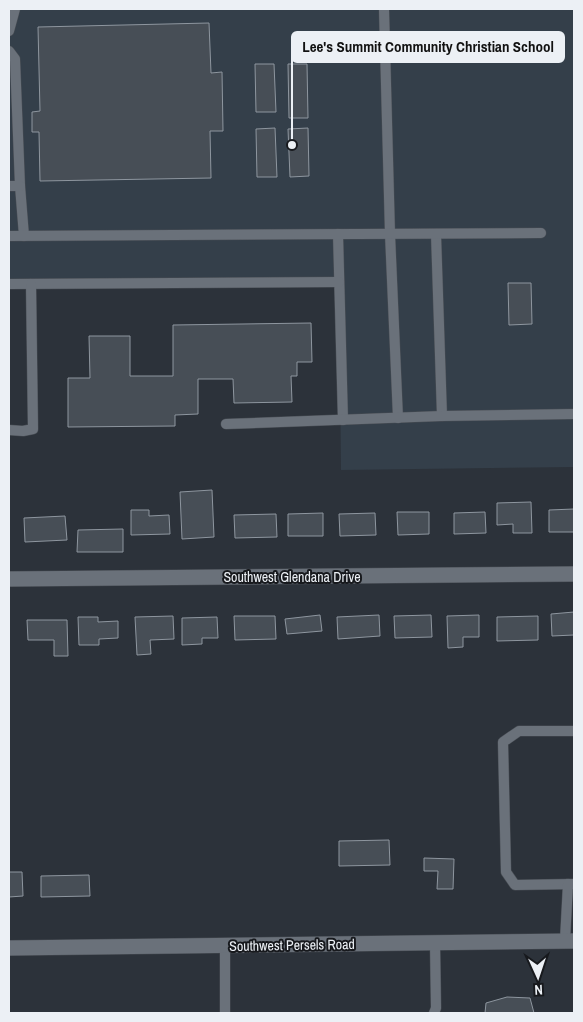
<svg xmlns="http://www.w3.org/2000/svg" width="583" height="1022" font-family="'Archivo Narrow',sans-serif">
	<rect width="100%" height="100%" fill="#2c323a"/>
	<!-- built -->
	<polygon fill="#343f4a" points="9,9 574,9 574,467 341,470 339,282 9,285"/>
	<!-- building -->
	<g fill="#474e56" stroke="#8e969f">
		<polygon points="209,23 211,73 222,72 223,131 210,131 211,178 40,181 39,132 32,132 32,112 40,111 38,27"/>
		<polygon points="255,64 274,64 276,112 256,112"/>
		<polygon points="288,64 307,64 308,118 289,118"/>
		<polygon points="275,128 277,177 257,177 256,129"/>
		<polygon points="308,128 309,176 290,177 288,129"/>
		<polygon points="508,283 531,283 532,324 509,325"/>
		<polygon points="311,323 312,362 297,362 297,376 291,376 292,402 234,403 233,379 198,379 198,414 175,415 175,426 68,427 68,378 90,378 89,336 130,336 130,376 173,376 173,325"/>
		<polygon points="212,490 214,537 182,539 180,492"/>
		<polygon points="531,502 532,533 513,533 513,524 497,525 497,503"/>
		<polygon points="574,509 574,532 549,532 549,510"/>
		<polygon points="131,510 149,510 149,516 169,515 170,534 131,535"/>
		<polygon points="397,512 429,512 429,534 398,535"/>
		<polygon points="485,512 486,533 454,534 454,513"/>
		<polygon points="323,513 323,536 288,536 288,514"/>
		<polygon points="375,513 376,535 340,536 339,514"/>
		<polygon points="276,514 277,537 235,538 234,515"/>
		<polygon points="65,516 67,540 25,542 24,518"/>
		<polygon points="123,529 123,552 77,552 78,530"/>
		<polygon points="574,612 574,635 552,636 551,614"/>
		<polygon points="320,615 322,631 287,634 285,619"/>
		<polygon points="379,615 380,636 338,639 337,617"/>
		<polygon points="431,615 432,637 395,638 394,616"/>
		<polygon points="479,615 479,637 463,637 463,647 448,648 447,616"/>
		<polygon points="173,616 174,639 150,640 151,654 137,655 135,617"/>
		<polygon points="234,616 275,616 276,639 235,640"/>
		<polygon points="538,616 538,640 497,641 497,617"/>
		<polygon points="78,617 98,617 98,622 118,621 118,638 99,639 99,645 79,645"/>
		<polygon points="217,617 218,638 202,638 202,644 182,645 182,618"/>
		<polygon points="27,620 67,620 68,656 54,656 54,640 28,640"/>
		<polygon points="389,840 390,865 339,866 339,841"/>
		<polygon points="424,858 454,859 453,889 437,889 438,871 424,871"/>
		<polygon points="9,872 22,872 23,896 9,897"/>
		<polygon points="89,875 90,896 41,897 41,876"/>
		<polygon points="507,997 530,998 534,1013 485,1013 486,1003"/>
	</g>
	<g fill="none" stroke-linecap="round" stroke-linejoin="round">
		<defs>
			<g id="lane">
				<polyline points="384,9 390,234 398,418"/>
				<polyline points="9,31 15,9"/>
				<polyline points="9,51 15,59 20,186 24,236"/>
				<polyline points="9,186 20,186"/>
				<polyline points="338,234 343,420"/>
				<polyline points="436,234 442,416"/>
				<polyline points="9,236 541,233"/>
				<polyline points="9,284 339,282"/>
				<polyline points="226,424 442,416 574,414"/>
				<polyline points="9,430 23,431 33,429 31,284"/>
				<polyline points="574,731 519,731 503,742 506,872 515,885 574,884"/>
				<polyline points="565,940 568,884"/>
				<polyline points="225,946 225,1013"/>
				<polyline points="434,1013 436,1008 435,943"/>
			</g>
			<polyline id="street" points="9,579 574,574"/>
			<polyline id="secondary" points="9,948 574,941"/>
		</defs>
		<!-- lane casing -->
		<use href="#lane" stroke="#484d54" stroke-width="11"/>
		<!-- street casing -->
		<use href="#street" stroke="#484d54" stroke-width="16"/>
		<!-- secondary casing -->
		<use href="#secondary" stroke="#484d54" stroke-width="16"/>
		<!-- lane -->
		<use href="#lane" stroke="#6a717a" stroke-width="10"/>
		<!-- street -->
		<use href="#street" stroke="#6a717a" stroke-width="15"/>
		<!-- secondary -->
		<use href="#secondary" stroke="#6a717a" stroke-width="15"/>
	</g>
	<g text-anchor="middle" stroke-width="4" stroke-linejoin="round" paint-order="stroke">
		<!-- street labels -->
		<g font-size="14" fill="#ecf0f5" stroke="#17191d">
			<text x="292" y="582">Southwest Glendana Drive</text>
			<text transform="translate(292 945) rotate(-1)" y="5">Southwest Persels Road</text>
		</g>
	</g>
	<!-- callouts -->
	<path fill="none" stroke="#ecf0f5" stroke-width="2" d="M292 145L292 47"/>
	<circle fill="#ecf0f5" stroke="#17191d" stroke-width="2" cx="292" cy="145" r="5"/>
	<rect fill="#ecf0f5" stroke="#ecf0f5" stroke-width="2" x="292" y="32" width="272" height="30" rx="5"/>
	<g font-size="15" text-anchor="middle" font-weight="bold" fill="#111">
		<text x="428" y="52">Lee's Summit Community Christian School</text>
	</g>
	<!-- border -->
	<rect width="583" height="1022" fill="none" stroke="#ecf0f5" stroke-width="20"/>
	<!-- north arrow -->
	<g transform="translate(538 977) rotate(177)" stroke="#17191d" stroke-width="4" paint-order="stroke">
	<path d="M0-4L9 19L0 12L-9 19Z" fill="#ecf0f5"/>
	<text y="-8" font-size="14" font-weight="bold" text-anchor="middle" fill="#ecf0f5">N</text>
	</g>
</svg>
